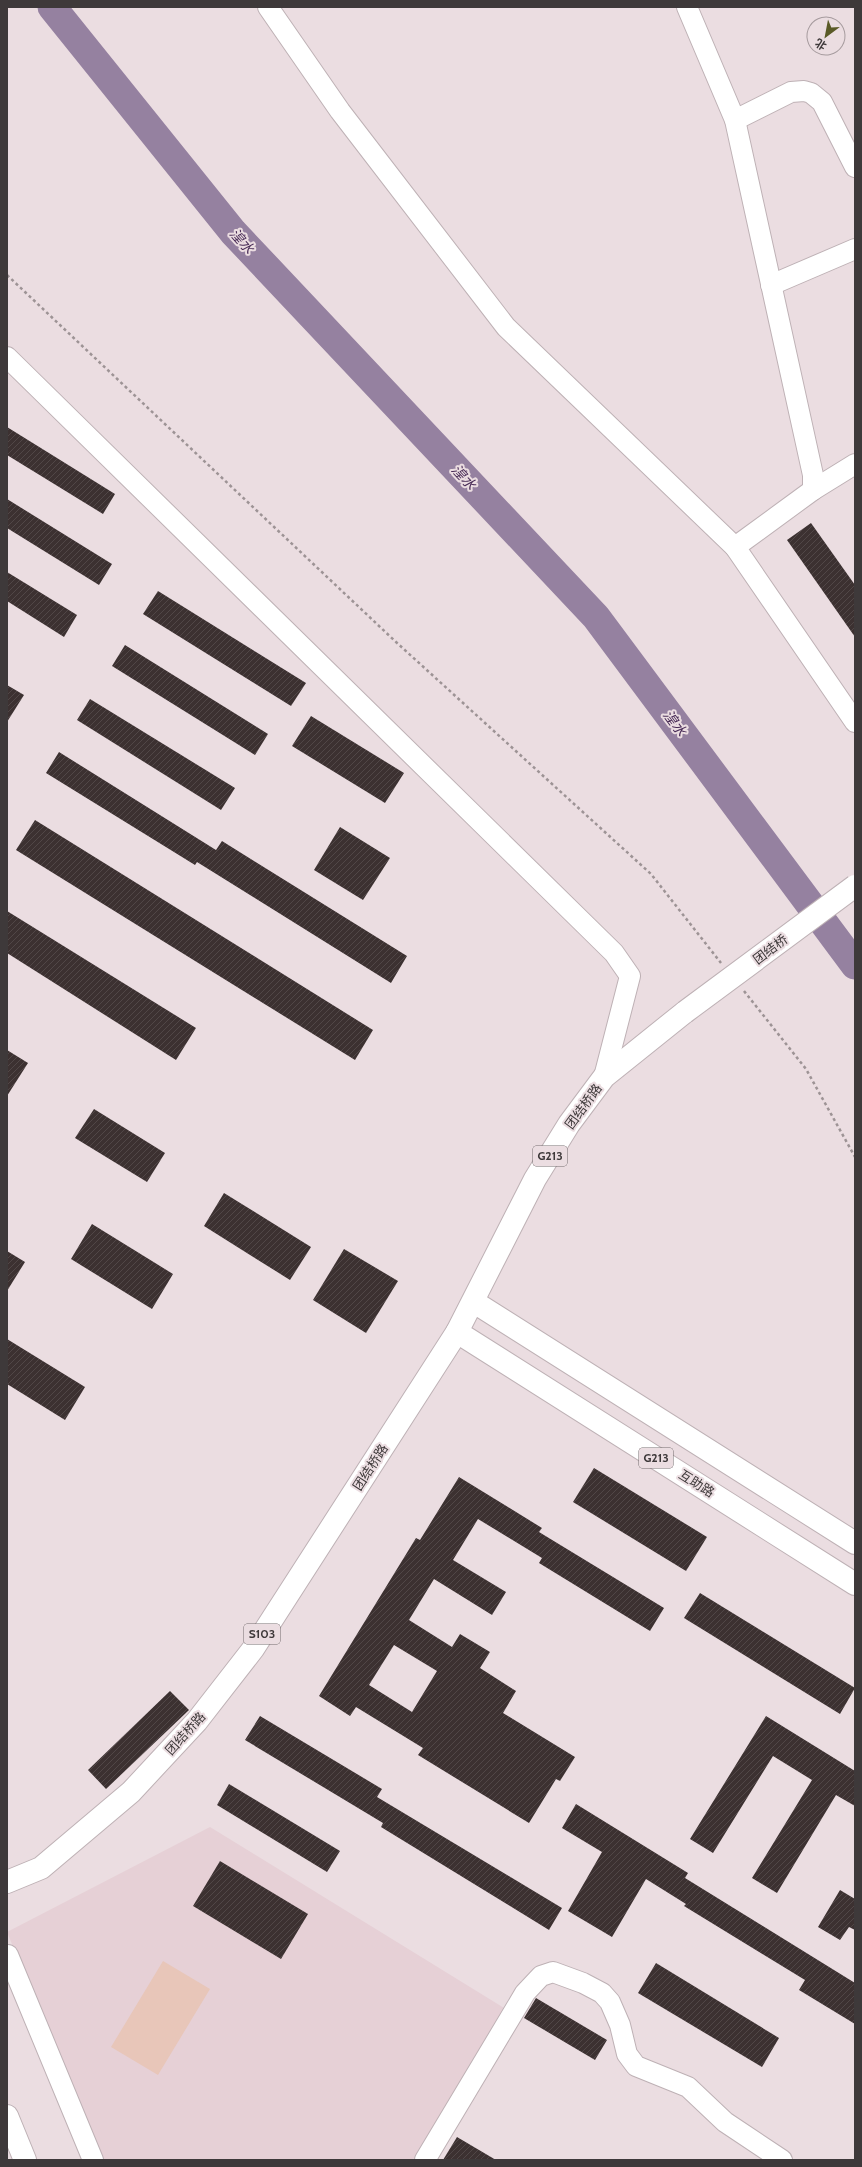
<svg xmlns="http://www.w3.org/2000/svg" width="862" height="2167" font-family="Cabin,'Noto Sans SC',sans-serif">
	<defs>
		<pattern id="building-hatch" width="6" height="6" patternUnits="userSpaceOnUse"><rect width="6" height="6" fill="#3c3131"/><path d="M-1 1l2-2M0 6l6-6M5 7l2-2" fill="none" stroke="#514747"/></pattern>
	</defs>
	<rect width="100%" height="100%" fill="#ebdde1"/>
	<!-- built -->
	<polygon fill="#e6d0d6" points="210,1827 509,2011 413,2160 101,2160 7,1932"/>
	<!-- green -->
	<polygon fill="#e8c6b9" points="163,1961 210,1989 158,2075 111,2047"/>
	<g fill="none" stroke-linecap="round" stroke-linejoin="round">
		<!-- river -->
		<polyline stroke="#9581a0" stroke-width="29" points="52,7 233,232 596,617 855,965"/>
	</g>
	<!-- building -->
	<g fill="url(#building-hatch)" fill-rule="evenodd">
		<polygon points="7,427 115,494 103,514 7,455"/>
		<polygon points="7,499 112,564 99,585 7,528"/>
		<polygon points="811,523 855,585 855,637 787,540"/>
		<polygon points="7,572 77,615 64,637 7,601"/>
		<polygon points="158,591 306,683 291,706 143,614"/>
		<polygon points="125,645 268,734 255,755 112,666"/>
		<polygon points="7,685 24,695 7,722"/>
		<polygon points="90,699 235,788 221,810 77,720"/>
		<polygon points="311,716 404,773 385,803 292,746"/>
		<polygon points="59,752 216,850 222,841 407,956 391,983 197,862 195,865 46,773"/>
		<polygon points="35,820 373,1030 355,1060 16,850"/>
		<polygon points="340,827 390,858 363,900 314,870"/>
		<polygon points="7,911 196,1028 176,1060 7,953"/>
		<polygon points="7,1050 28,1063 7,1096"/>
		<polygon points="94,1109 165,1153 147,1182 75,1138"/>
		<polygon points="224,1193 311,1247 290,1280 204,1226"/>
		<polygon points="92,1224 173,1274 152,1309 71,1259"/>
		<polygon points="344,1249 398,1281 366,1333 313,1300"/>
		<polygon points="7,1251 25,1262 7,1291"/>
		<polygon points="7,1339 85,1387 65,1420 7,1384"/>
		<polygon points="594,1468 707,1537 686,1571 573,1502"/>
		<path d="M459,1477L542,1528L539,1532L664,1608L650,1631L539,1563L542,1558L478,1519L453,1560L506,1592L492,1615L434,1579L409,1620L452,1647L460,1634L490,1652L480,1668L516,1691L503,1713L575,1757L560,1781L556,1779L529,1823L418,1755L423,1748L356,1707L350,1716L319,1696L416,1538L420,1540ZM394,1645L437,1671L412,1712L369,1685Z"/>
		<polygon points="700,1593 855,1688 840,1714 684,1618"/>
		<polygon points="170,1691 189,1710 106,1789 88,1770"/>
		<polygon points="260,1716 382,1789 377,1797 562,1908 549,1930 381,1827 383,1823 245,1740"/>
		<polygon points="766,1716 855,1771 855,1806 836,1795 777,1893 752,1878 812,1780 773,1756 713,1853 690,1839"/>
		<polygon points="229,1784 340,1851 327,1872 217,1805"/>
		<polygon points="576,1804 688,1873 685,1878 855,1983 855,2024 799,1990 805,1980 684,1906 686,1904 646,1879 612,1937 568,1911 602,1852 562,1828"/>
		<polygon points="220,1861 308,1914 281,1959 193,1906"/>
		<polygon points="840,1890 855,1899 855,1930 849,1927 840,1940 818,1927"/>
		<polygon points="656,1963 779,2038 762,2067 638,1993"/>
		<polygon points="536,1998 607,2040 595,2060 524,2018"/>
		<polygon points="457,2137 496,2160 443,2160"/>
	</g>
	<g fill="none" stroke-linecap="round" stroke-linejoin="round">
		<defs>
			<g id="minor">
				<polyline points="268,7 340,111 506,327 735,547 855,722"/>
				<polyline points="687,7 735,120 813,475 813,490 735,547"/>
				<polyline points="735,120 791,92 804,91 811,93 822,102 855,167"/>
				<polyline points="771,285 855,249"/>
				<polyline points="7,357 614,953 630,976 604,1077"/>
				<polyline points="813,490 855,464"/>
				<polyline points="8,1955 93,2160"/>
				<polyline points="425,2160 525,1993 541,1976 553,1972 583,1983 602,1993 610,2002 620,2025 627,2054 636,2066 688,2087 725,2122 782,2160"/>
			</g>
			<polyline id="major" points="7,1882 41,1868 131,1792 197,1721 253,1649 457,1332"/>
			<g id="highway">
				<polyline points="685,1012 604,1077 569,1124 535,1179 457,1332 855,1584"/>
				<polyline points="474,1302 855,1543"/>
				<polyline points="7,2116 25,2160"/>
			</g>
		</defs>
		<!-- minor casing -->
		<use href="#minor" stroke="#beb1b5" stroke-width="22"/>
		<!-- major casing -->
		<use href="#major" stroke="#beb1b5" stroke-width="24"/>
		<!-- highway casing -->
		<use href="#highway" stroke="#beb1b5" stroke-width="24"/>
		<!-- path -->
		<g stroke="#9d9395" stroke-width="2.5" stroke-dasharray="3 3" stroke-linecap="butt">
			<polyline points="7,275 396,642 651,874 721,963"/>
			<polyline points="744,991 806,1069 855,1157"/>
		</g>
		<!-- minor -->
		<use href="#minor" stroke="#fff" stroke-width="20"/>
		<!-- major -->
		<use href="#major" stroke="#fff" stroke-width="22"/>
		<!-- highway -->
		<use href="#highway" stroke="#fff" stroke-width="22"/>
		<defs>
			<polyline id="highway-bridge" points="685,1012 855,886"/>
		</defs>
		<!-- highway-bridge casing -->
		<use href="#highway-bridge" stroke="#beb1b5" stroke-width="24" stroke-linecap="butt"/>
		<!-- highway-bridge -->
		<use href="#highway-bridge" stroke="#fff" stroke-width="22"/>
	</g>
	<g text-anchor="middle" stroke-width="4" stroke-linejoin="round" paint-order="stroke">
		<!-- shield labels -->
		<g fill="#ebdde1" stroke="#726a6c" stroke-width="1">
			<rect x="533" y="1146" width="34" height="20" rx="3"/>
			<rect x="639" y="1448" width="34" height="20" rx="3"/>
			<rect x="244" y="1624" width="36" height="20" rx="3"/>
		</g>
		<g font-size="12" font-weight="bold" fill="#3e393a">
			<text x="550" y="1160">G213</text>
			<text x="656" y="1462">G213</text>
			<text x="262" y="1638">S103</text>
		</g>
		<!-- street labels -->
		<g font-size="13" fill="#3e393a" stroke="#ebdde1">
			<text transform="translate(770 949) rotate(-37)" y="5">团结桥</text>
			<text transform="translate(583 1106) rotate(-54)" y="5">团结桥路</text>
			<text transform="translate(370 1467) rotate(-57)" y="5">团结桥路</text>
			<text transform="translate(697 1483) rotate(32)" y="5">互助路</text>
			<text transform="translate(185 1733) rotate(-48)" y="5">团结桥路</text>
		</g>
		<!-- water labels -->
		<g font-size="14" font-style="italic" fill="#492c57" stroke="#ebdde1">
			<text transform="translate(242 241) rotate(48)" y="5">湟水</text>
			<text transform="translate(464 477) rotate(47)" y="5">湟水</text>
			<text transform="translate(675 723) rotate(53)" y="5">湟水</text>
		</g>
	</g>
	<!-- border -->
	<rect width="862" height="2167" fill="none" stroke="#3e393a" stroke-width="16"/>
	<!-- north arrow -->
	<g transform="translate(826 36) rotate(212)"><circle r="19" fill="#ebdde1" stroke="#a69b9e"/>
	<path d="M0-3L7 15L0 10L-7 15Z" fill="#5a5a27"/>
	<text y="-6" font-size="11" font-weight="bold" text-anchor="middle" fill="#3e393a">北</text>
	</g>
</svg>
